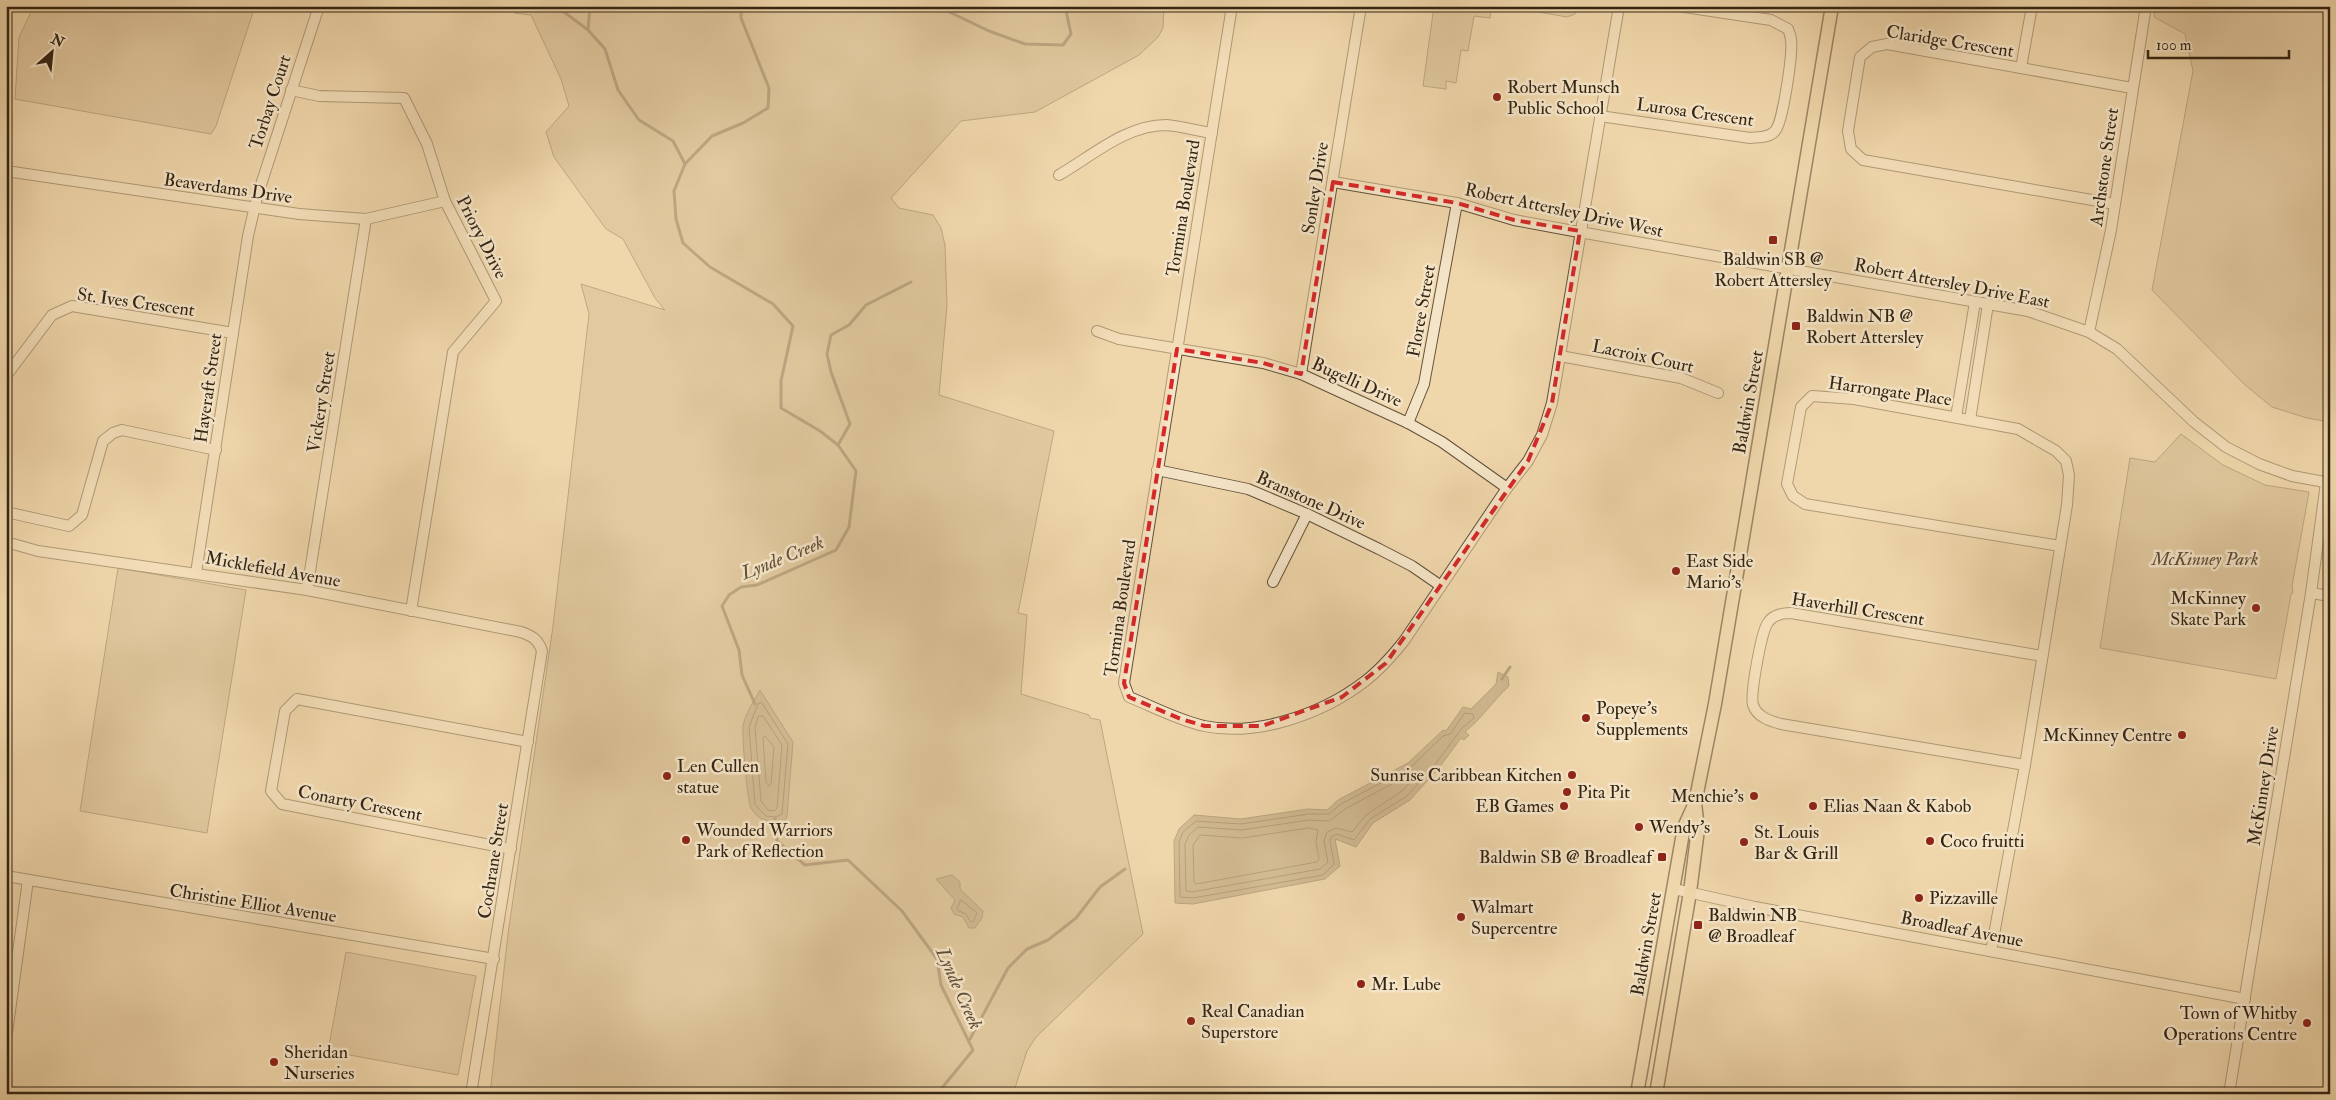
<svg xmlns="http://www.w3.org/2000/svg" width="2336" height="1100" font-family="'IM FELL Double Pica',serif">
	<rect width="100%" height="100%" fill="#f0d7ab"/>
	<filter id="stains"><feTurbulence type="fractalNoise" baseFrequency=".004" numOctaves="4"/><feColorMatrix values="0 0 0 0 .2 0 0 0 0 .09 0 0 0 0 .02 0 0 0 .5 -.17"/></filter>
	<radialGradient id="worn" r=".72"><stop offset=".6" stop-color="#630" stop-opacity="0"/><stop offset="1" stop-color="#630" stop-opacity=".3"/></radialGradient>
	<!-- green -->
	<g fill="#d0b991" stroke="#826e52">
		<polygon points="34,6 255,6 216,126 211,134 15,99 19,37"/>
		<polygon points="512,6 1164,6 1163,28 1158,37 1139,55 1035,112 961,121 891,198 899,208 933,215 941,228 945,245 947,305 939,395 1054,431 1018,613 1027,615 1021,694 1089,715 1090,718 1100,720 1143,934 1036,1037 1027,1051 1013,1094 490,1094 508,934 553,626 589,314 581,284 665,310 655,298 623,239 606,229 554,157 546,132 569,106 561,79 531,15 514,13"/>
		<polygon points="1434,6 1492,6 1490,18 1474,16 1468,51 1461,50 1456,83 1446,81 1446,89 1423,86"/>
		<polygon points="1503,6 1579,6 1575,14 1567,17"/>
		<polygon points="2156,6 2330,6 2330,422 2307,418 2272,407 2244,384 2152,290 2193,71 2185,34 2154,17"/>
		<polygon points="2181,434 2223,465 2265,485 2309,492 2292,586 2293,593 2291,594 2276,679 2100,648 2130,458 2155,462"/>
		<polygon points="118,568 246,590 207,833 80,811"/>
		<polygon points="346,952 476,976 458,1075 328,1051"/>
	</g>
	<!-- water -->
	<g fill="#b09a77" stroke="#7e6b4f">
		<path d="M1498,672L1508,677L1509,686C1493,701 1482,718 1465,732L1469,735L1464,740L1461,738L1438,769L1410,800L1373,823L1356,847L1335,839L1340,866L1325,879L1193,904L1175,903L1174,841L1179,829L1194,815L1241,819L1308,809L1327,810L1338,800L1408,763L1443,730L1446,731L1463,707L1471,709L1496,684Z"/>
		<path d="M760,690L793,742L787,816L785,821C771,823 758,821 751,808C747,800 742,737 743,726C745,714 754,701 760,690Z"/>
		<polygon points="952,875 960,882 960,889 983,911 982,918 975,928 969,928 963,917 954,914 951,908 955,900 936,879"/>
	</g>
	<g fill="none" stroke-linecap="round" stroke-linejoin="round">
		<!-- shore -->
		<g stroke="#725f45" stroke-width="1">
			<polygon points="762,703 788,744 782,814 776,817 766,816 755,805 749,727 758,704"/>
			<polygon points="1465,713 1473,714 1474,718 1462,728 1434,766 1407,796 1370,819 1354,840 1337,834 1331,837 1330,841 1334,864 1323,875 1193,898 1180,897 1179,842 1183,832 1196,821 1241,824 1309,814 1329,814 1341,804 1411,767 1443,736 1450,734"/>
			<polygon points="759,716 763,716 782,745 777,808 774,811 768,810 761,801 755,728"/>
			<polygon points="765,736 774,747 771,784 769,786 766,782 763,738"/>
			<polygon points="1413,773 1416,773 1416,776 1402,791 1366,815 1352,832 1336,828 1327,832 1324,841 1328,862 1320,869 1192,892 1186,891 1185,844 1189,835 1198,827 1242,830 1309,820 1329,821 1345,809"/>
			<polygon points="1309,828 1318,830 1316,842 1319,859 1317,862 1196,884 1194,882 1193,845 1200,835 1242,838"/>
			<polygon points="961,900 977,913 973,922 970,921 966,914 957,910"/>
		</g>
		<!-- stream -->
		<g stroke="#7e6b4f" stroke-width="3">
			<polyline points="556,6 588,30 605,49 618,90 639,120 673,141 685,164"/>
			<polyline points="741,6 741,18 769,88 768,108 743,123 712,136 685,164 674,191 676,219 683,243 710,267 773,304 793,326 781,381 781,408 820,431 838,445 856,471 849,527 836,550 757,585 741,587 729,595 722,606 739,650 742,675 755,704"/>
			<polyline points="937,6 989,31 1025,44 1063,45 1071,34 1065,6"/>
			<polyline points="588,30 590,6"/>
			<polyline points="838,445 850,424 831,372 827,354 831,335 849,325 866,305 911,282"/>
			<polyline points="1502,679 1510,667"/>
			<polyline points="775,818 777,841 805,865 848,860 902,911 937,959 941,985 973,1050 937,1094"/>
			<polyline points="970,1039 1008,968 1027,949 1048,940 1076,918 1100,887 1125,869"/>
		</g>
		<defs>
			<g id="minor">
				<path d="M1232,6L1124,683L1129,697C1154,707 1178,720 1204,726C1257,737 1322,714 1364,682C1380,670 1392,656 1404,641L1507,488L1528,461L1542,435L1552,403L1619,6"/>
				<polyline points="2021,68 2032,6"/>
				<polyline points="291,90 319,96 404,98 427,144 445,201 496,301 453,352 411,611"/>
				<path d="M1600,116L1750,138C1759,137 1769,138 1775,131C1783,123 1793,52 1791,40C1791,36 1789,32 1788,29L1771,20L1678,6"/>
				<polyline points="6,171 299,214 366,219 445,201"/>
				<path d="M1059,175C1092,156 1126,125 1166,125C1181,126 1197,131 1212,133"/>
				<polyline points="1333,182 1457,203 1514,220 1568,230 2028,311 2089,332 2117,349 2194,422 2226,447 2259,464 2292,476 2330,483"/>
				<polyline points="2115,204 1863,160 1851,149 1848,131 1860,57 1872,47 1887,44 2132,88"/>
				<polyline points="1097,331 1119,339 1263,363 1301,374 1408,423 1442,442 1507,488"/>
				<polyline points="2089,332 2111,230 2146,6"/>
				<polyline points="1560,356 1681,378 1718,393"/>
				<polyline points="1301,374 1361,6"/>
				<polyline points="6,376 52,315 72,306 233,333"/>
				<polyline points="1956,417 1975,302"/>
				<polyline points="1970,420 1988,304"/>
				<polyline points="1408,423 1424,384 1457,203"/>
				<polyline points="1157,470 1248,489 1307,514 1379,549 1412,566 1441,586"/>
				<polyline points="6,512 69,526 82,515 103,441 113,433 122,430 216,450"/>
				<path d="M6,542L38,551L307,590L521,632C532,636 538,639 542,651L471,1094"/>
				<polyline points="196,573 248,236 257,197 319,6"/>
				<polyline points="1273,582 1307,514"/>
				<polyline points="307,590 366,219"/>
				<polyline points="2311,593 2330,596"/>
				<path d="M2025,765L1781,724C1770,721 1757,717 1753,705C1750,694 1761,635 1767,624C1772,615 1782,613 1791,613L2042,656"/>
				<polyline points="511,849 282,804 271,791 285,711 297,699 528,742"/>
				<polyline points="6,876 494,959"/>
				<polyline points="1674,889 1755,907 2245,999"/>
				<polyline points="1991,951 2025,765 2067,505 2069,475 2066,461 2056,451 2018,429 1854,399 1812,396 1801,407 1787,484 1793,496 1805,504 2060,546"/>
				<polyline points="6,1040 28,880"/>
				<polyline points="2229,1094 2311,593 2326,483"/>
			</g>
			<g id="major">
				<polyline points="1637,1094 1684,827 1695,803 1715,704 1832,6"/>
				<polyline points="1656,1094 1690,892 1698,829 1695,803"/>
			</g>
		</defs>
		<!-- minor casing -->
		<use href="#minor" stroke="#625139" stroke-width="12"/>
		<!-- major casing -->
		<use href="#major" stroke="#332413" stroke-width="15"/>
		<!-- minor -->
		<use href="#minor" stroke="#f5e5c8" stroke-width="10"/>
		<!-- major -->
		<use href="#major" stroke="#f0d7ab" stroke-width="12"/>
	</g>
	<!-- marked area -->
	<path d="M0 0H2336V1100H0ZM1333,182L1457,203L1514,220L1580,231L1552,403L1528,461L1386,663L1342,697L1262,726H1205L1181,719L1129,697L1124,683L1177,349L1263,363L1301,374Z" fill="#f0d7ab" fill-opacity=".55" fill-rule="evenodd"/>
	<path fill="none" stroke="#d62828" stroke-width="4" stroke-dasharray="10 6" stroke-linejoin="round" d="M1333,182L1457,203L1514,220L1580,231L1552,403L1528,461L1386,663L1342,697L1262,726H1205L1181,719L1129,697L1124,683L1177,349L1263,363L1301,374Z"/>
	<!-- markers -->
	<g fill="#8f2418" stroke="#f5e5c8" stroke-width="2">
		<circle cx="1497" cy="97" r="5"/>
		<rect x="1768" y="235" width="10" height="10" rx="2.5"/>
		<rect x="1791" y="321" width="10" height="10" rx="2.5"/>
		<circle cx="1676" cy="571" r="5"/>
		<circle cx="2256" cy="608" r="5"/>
		<circle cx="1586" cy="718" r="5"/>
		<circle cx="2182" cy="735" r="5"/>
		<circle cx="1572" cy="775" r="5"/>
		<circle cx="667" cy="776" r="5"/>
		<circle cx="1567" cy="792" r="5"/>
		<circle cx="1754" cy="796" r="5"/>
		<circle cx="1564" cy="806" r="5"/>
		<circle cx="1813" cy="806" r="5"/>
		<circle cx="1639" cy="827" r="5"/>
		<circle cx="686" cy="840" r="5"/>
		<circle cx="1930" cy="841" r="5"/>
		<circle cx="1744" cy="842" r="5"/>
		<rect x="1657" y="852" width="10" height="10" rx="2.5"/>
		<circle cx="1919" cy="898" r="5"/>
		<circle cx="1461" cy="917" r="5"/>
		<rect x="1693" y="920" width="10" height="10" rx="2.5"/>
		<circle cx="1361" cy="984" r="5"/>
		<circle cx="1191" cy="1021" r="5"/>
		<circle cx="2307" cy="1023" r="5"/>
		<circle cx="274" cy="1062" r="5"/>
	</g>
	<g text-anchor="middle" stroke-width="5" stroke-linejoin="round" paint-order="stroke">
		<!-- street labels -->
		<g font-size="18" fill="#332413" stroke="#f5e5c8">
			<text transform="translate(1950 41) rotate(9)" y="6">Claridge Crescent</text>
			<text transform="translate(270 102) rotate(-72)" y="6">Torbay Court</text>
			<text transform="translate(1695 112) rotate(8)" y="6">Lurosa Crescent</text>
			<text transform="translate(2104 167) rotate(-82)" y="6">Archstone Street</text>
			<text transform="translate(228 188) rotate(8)" y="6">Beaverdams Drive</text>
			<text transform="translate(1315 188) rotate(-81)" y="6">Sonley Drive</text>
			<text transform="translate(1183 208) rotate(-81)" y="6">Tormina Boulevard</text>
			<text transform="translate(1564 210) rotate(12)" y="6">Robert Attersley Drive West</text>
			<text transform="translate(482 237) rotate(63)" y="6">Priory Drive</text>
			<text transform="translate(1952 283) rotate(11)" y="6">Robert Attersley Drive East</text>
			<text transform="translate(136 302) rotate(8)" y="6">St. Ives Crescent</text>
			<text transform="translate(1421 311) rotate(-80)" y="6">Floree Street</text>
			<text transform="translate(1643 356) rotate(12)" y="6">Lacroix Court</text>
			<text transform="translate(1357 382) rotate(24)" y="6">Bugelli Drive</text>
			<text transform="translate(208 388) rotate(-82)" y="6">Hayeraft Street</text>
			<text transform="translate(1890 391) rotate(8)" y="6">Harrongate Place</text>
			<text transform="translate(321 402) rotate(-81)" y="6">Vickery Street</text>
			<text transform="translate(1748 402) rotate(-80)" y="6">Baldwin Street</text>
			<text transform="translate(1311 500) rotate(24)" y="6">Branstone Drive</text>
			<text transform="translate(273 569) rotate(10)" y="6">Micklefield Avenue</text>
			<text transform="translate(1120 608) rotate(-82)" y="6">Tormina Boulevard</text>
			<text transform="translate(1858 609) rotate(9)" y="6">Haverhill Crescent</text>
			<text transform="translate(2263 786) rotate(-81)" y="6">McKinney Drive</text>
			<text transform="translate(360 803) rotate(11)" y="6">Conarty Crescent</text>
			<text transform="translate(493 861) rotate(-81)" y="6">Cochrane Street</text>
			<text transform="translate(253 903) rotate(9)" y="6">Christine Elliot Avenue</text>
			<text transform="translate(1962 929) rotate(11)" y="6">Broadleaf Avenue</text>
			<text transform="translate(1646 944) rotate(-80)" y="6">Baldwin Street</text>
		</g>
		<!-- poi labels -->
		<g font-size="18" fill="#332413" stroke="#f5e5c8" text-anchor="start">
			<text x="1507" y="93">Robert Munsch<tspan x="1507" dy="21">Public School</tspan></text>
			<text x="1773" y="265" text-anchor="middle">Baldwin SB @<tspan x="1773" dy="21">Robert Attersley</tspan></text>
			<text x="1806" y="322">Baldwin NB @<tspan x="1806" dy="21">Robert Attersley</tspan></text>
			<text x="1686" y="567">East Side<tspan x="1686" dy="21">Mario's</tspan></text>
			<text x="2246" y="604" text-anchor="end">McKinney<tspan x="2246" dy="21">Skate Park</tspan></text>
			<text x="1596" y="714">Popeye's<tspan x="1596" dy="21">Supplements</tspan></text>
			<text x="2172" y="741" text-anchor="end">McKinney Centre</text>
			<text x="677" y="772">Len Cullen<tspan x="677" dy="21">statue</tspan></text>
			<text x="1562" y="781" text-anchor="end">Sunrise Caribbean Kitchen</text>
			<text x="1577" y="798">Pita Pit</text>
			<text x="1744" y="802" text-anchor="end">Menchie's</text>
			<text x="1554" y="812" text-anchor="end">EB Games</text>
			<text x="1823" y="812">Elias Naan &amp; Kabob</text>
			<text x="1649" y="833">Wendy's</text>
			<text x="696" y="836">Wounded Warriors<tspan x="696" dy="21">Park of Reflection</tspan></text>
			<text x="1754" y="838">St. Louis<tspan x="1754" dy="21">Bar &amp; Grill</tspan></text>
			<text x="1940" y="847">Coco fruitti</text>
			<text x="1652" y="863" text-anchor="end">Baldwin SB @ Broadleaf</text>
			<text x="1929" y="904">Pizzaville</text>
			<text x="1471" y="913">Walmart<tspan x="1471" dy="21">Supercentre</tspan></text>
			<text x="1708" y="921">Baldwin NB<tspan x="1708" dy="21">@ Broadleaf</tspan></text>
			<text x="1371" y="990">Mr. Lube</text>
			<text x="1201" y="1017">Real Canadian<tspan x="1201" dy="21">Superstore</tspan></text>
			<text x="2297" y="1019" text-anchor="end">Town of Whitby<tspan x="2297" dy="21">Operations Centre</tspan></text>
			<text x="284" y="1058">Sheridan<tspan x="284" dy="21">Nurseries</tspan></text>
		</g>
		<!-- park labels -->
		<g font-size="18" font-style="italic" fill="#5a4932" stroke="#f5e5c8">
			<text x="2205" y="565">McKinney Park</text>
		</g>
		<!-- water labels -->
		<g font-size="19" font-style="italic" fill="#5f4d36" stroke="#f5e5c8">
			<text transform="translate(782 557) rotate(-22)" y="7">Lynde Creek</text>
			<text transform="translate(960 988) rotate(66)" y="7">Lynde Creek</text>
		</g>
	</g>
	<!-- margin -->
	<rect width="2336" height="1100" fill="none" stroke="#f0d7ab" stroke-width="25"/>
	<rect x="8" y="8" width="2321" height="1085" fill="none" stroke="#332413" stroke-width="2.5"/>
	<rect x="12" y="12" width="2311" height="1075" fill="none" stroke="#332413"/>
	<!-- north arrow -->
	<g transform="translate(52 52) rotate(27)" stroke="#f5e5c8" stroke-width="4" paint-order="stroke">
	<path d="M0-4L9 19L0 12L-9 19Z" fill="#332413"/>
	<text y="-8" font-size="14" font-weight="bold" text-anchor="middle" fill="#332413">N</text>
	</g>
	<!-- scale -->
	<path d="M2148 50v8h141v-8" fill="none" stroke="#332413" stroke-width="2.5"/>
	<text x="2156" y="50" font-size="15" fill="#332413" stroke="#f5e5c8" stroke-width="4" paint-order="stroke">100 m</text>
	<rect width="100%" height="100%" filter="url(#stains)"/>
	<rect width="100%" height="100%" fill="url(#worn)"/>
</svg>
